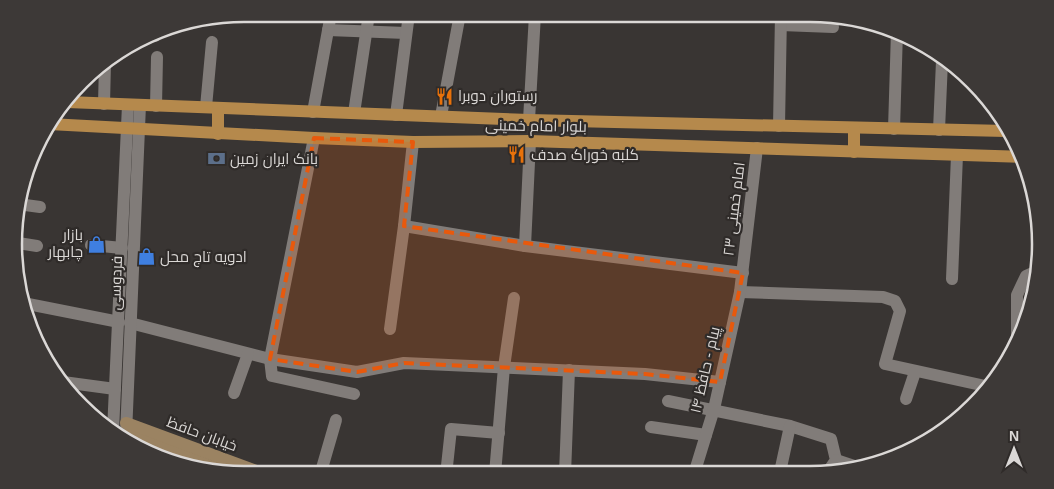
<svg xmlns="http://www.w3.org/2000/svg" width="1054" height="489" font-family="Arial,Cairo,sans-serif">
	<rect width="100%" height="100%" fill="#393533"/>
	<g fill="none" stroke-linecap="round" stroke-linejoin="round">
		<!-- minor -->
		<g stroke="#817c79" stroke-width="12">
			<polyline points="781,25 833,27"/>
			<polyline points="328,30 406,33"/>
			<polyline points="155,36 155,35"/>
			<polyline points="104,104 105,63"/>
			<polyline points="156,106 157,57"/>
			<polyline points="206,107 212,42"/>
			<polyline points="313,112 331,14"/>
			<polyline points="354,113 369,14"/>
			<polyline points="396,115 409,14"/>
			<polyline points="441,116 460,14"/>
			<polyline points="894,129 897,31"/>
			<polyline points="939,130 942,61"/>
			<polyline points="314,138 270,359 272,376 354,394"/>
			<polyline points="18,204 40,207"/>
			<polyline points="404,226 525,246 743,273"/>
			<polyline points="18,243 37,246"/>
			<polyline points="91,245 122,248"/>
			<polyline points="525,246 530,141"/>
			<polyline points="952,279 957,155"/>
			<polyline points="740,292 883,297 895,301 900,311 885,364 990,387"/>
			<polyline points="23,303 119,322"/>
			<polyline points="130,323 270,359 357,372 404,363 645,374 720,382"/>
			<polyline points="390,329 404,226 413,142"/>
			<polyline points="1017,343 1017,295 1026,276 1035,272"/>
			<polyline points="63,382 115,389"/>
			<polyline points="234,393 248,354"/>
			<polyline points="906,399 915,372"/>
			<polyline points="668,401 790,426 831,439 836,460 827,473"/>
			<polyline points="651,427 706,435"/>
			<polyline points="836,460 860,468"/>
			<polyline points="784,473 780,472 790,426"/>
			<polyline points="495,474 504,367 514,298"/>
			<polyline points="565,474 569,370"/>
			<polyline points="320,475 336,420"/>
			<polyline points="446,475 451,429 499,433"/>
		</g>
		<!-- tertiary -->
		<g stroke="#817c79" stroke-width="12">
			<polyline points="529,120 535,14"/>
			<polyline points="779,126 781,14"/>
			<polyline points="113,431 128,105"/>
			<polyline points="126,434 140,105"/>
			<polyline points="694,474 714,409 740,292 757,148"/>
		</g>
		<!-- secondary -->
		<g stroke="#9b8362" stroke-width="12">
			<polyline points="126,423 267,475"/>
			<polyline points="126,435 223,471"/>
		</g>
		<!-- primary -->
		<g stroke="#b5894c" stroke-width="12">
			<polyline points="67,102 529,120 1006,131"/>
			<polyline points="49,124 314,138 413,142 530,141 1023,157"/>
			<polyline points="854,128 854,152"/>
			<polyline points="218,134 218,108"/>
		</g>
	</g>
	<!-- marked area -->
	<path fill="#e8590c" fill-opacity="0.2" stroke="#e8590c" stroke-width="4" stroke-dasharray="10 6" stroke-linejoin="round" d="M314,138L413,142L404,226L743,273L720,382L645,374L404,363L357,372L270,359Z"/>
	<!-- icons -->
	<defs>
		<symbol id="restaurant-bare" viewBox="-9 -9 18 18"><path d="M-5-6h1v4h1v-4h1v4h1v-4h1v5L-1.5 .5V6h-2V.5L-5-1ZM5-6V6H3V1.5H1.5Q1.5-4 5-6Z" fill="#e8710a" stroke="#2f2b29" stroke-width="2.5" paint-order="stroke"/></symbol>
		<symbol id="bank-bare" viewBox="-9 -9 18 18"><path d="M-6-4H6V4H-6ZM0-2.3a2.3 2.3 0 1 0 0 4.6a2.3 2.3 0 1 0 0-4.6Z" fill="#5c6f8a" stroke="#2f2b29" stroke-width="2.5" paint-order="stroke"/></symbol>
		<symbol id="shop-bare" viewBox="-9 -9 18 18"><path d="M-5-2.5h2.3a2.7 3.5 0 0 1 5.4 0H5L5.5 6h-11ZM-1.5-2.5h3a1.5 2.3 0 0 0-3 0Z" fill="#3f7fe0" stroke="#2f2b29" stroke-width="2.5" paint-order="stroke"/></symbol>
	</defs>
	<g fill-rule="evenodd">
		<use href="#restaurant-bare" x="432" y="84" width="25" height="25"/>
		<use href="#restaurant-bare" x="504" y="142" width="25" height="25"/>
		<use href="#bank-bare" x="204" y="146" width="25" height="25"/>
		<use href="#shop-bare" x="84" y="232" width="25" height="25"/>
		<use href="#shop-bare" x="134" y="244" width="25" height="25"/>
	</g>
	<g text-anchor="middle" stroke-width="4.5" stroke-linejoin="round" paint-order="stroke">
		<!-- poi labels -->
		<g font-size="15" fill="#dbd8d6" stroke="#2f2b29" text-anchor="start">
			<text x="458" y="101">رستوران دوبرا</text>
			<text x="531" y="160">کلبه خوراک صدف</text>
			<text x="230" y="164">بانک ایران زمین</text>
			<text x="83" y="240" text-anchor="end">بازار<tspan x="83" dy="17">چابهار</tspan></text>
			<text x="160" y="262">ادویه تاج محل</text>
		</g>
		<!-- street labels -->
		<g font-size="15" fill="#dbd8d6" stroke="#2f2b29">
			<text transform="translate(536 126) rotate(1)" y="5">بلوار امام خمینی</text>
			<text transform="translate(734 209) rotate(-83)" y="5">امام خمینی ۲۳</text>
			<text transform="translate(116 283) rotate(-88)" y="5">فردوسی</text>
			<text transform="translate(705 370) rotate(-77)" y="5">پیام - حافظ ۱۴</text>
			<text transform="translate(202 434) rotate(20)" y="5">خیابان حافظ</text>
		</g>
	</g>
	<!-- crop -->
	<path d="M0 0H1054V489H0ZM244 22H810A222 222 0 0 1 1032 244V244A222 222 0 0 1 810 466H244A222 222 0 0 1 22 244V244A222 222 0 0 1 244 22Z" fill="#3d3937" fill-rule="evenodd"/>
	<path fill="none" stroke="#dbd8d6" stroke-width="2.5" d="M244 22H810A222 222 0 0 1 1032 244V244A222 222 0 0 1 810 466H244A222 222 0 0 1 22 244V244A222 222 0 0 1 244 22Z"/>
	<!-- north arrow -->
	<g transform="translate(1014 449)" stroke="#2f2b29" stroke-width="4" paint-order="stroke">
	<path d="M0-4L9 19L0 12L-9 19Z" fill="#dbd8d6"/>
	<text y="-8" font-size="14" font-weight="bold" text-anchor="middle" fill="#dbd8d6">N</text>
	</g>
</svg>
